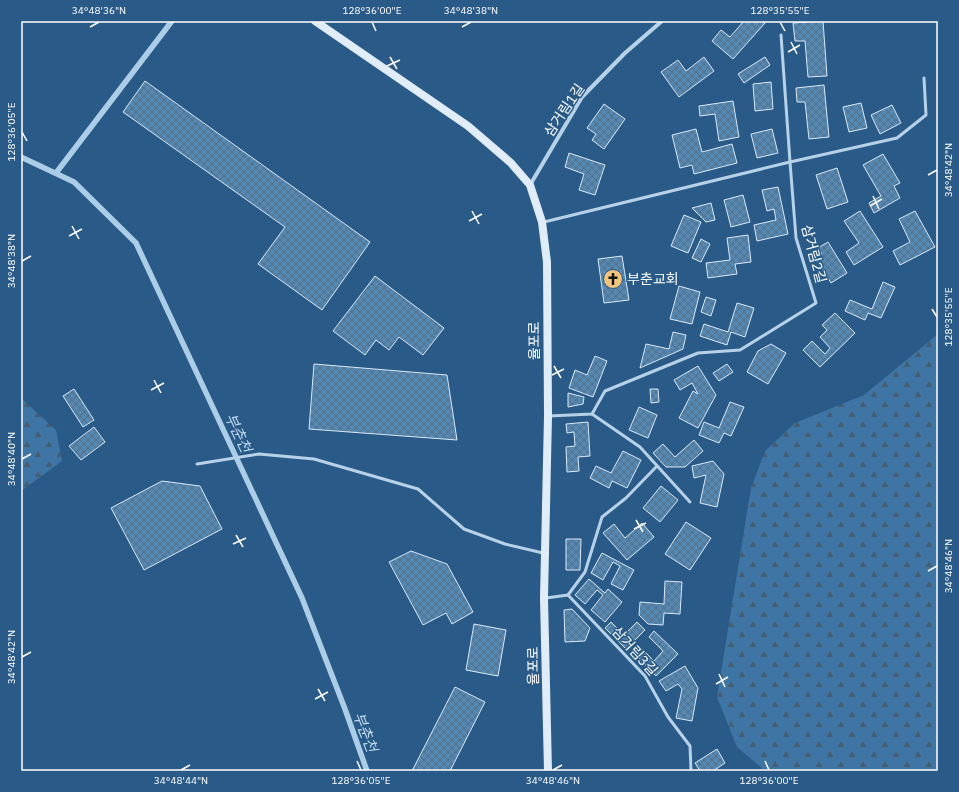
<svg xmlns="http://www.w3.org/2000/svg" width="959" height="792" font-family="'IBM Plex Sans','Noto Sans KR',sans-serif">
	<defs>
		<pattern id="forest-firs" width="22" height="20" patternUnits="userSpaceOnUse"><rect width="22" height="20" fill="#3f75a4"/><path d="M5 1l3.5 6h-7zM16 11l3.5 6h-7z" fill="#465e74"/></pattern>
		<pattern id="building-cross-hatch" width="8" height="8" patternUnits="userSpaceOnUse"><rect width="8" height="8" fill="#5687b1"/><path d="M0 0l8 8M0 8l8-8" fill="none" stroke="#526f89"/></pattern>
	</defs>
	<rect width="100%" height="100%" fill="#2a5b88"/>
	<!-- forest -->
	<g fill="url(#forest-firs)">
		<polygon points="938,334 938,771 774,771 763,769 737,747 717,697 751,488 765,451 795,423 864,395"/>
		<polygon points="21,398 56,430 62,461 21,491"/>
	</g>
	<g fill="none" stroke-linecap="round" stroke-linejoin="round">
		<!-- stream -->
		<g stroke="#accde8" stroke-width="5.5">
			<polyline points="21,157 74,182 136,243 302,598 345,709 367,771"/>
			<polyline points="56,173 172,21"/>
		</g>
	</g>
	<!-- building -->
	<g fill="url(#building-cross-hatch)" stroke="#dae9f7">
		<polygon points="744,21 762,21 765,23 733,59 712,41 721,30 730,37"/>
		<polygon points="823,21 827,76 808,77 805,41 795,41 793,23"/>
		<polygon points="704,57 714,71 679,97 661,72 678,60 686,71"/>
		<polygon points="765,57 770,65 744,83 738,74"/>
		<polygon points="145,81 370,242 322,310 258,264 285,227 123,112"/>
		<polygon points="771,82 773,109 755,111 753,84"/>
		<polygon points="824,85 829,137 809,139 805,102 797,102 796,88"/>
		<polygon points="733,101 739,137 719,141 715,114 700,116 699,106"/>
		<polygon points="861,103 867,128 849,132 843,107"/>
		<polygon points="604,104 625,119 604,149 592,140 596,134 587,128"/>
		<polygon points="892,105 901,123 880,134 871,115"/>
		<polygon points="696,129 702,152 732,144 737,163 694,174 692,165 680,168 672,135"/>
		<polygon points="772,129 778,153 757,158 751,134"/>
		<polygon points="569,153 605,165 595,195 579,190 584,174 565,167"/>
		<polygon points="883,154 900,183 894,186 900,198 874,213 869,203 881,196 863,165"/>
		<polygon points="837,168 848,202 827,209 816,175"/>
		<polygon points="778,187 788,234 757,241 754,225 776,220 774,209 767,211 762,190"/>
		<polygon points="743,195 750,222 731,227 724,200"/>
		<polygon points="711,203 715,220 706,222 692,208"/>
		<polygon points="860,211 883,247 854,265 846,252 859,243 844,221"/>
		<polygon points="915,211 935,247 900,265 893,251 910,242 899,219"/>
		<polygon points="684,215 701,222 688,253 671,246"/>
		<polygon points="748,235 751,262 735,264 737,274 708,278 706,263 730,260 727,238"/>
		<polygon points="701,239 710,244 701,262 692,258"/>
		<polygon points="828,242 847,273 831,283 815,257 822,254 818,248"/>
		<polygon points="622,256 629,300 604,303 598,259"/>
		<polygon points="375,276 444,328 423,355 399,337 389,350 376,340 365,355 333,331"/>
		<polygon points="883,282 895,287 881,318 868,313 865,320 845,311 850,300 872,309"/>
		<polygon points="679,286 700,292 692,324 670,319"/>
		<polygon points="706,297 716,300 711,316 701,312"/>
		<polygon points="737,303 754,308 745,337 731,332 727,345 700,336 704,324 728,332"/>
		<polygon points="835,313 855,333 820,367 803,350 812,341 825,354 830,348 820,337 827,330 822,325"/>
		<polygon points="673,332 686,335 683,349 640,368 646,344 669,349"/>
		<polygon points="771,344 786,353 768,384 747,372 758,351"/>
		<polygon points="595,356 607,361 593,397 569,388 575,370 587,375"/>
		<polygon points="314,364 447,375 457,440 309,429"/>
		<polygon points="727,364 733,372 719,381 713,373"/>
		<polygon points="698,366 716,395 698,428 679,418 693,391 698,394 692,383 680,390 674,380"/>
		<polygon points="74,389 94,420 83,427 63,396"/>
		<polygon points="650,389 658,389 659,402 651,403"/>
		<polygon points="568,393 584,397 583,404 568,407"/>
		<polygon points="730,402 744,407 731,436 724,433 719,443 699,435 704,422 719,428"/>
		<polygon points="639,407 657,415 648,438 629,430"/>
		<polygon points="588,422 590,456 578,457 579,471 567,472 566,447 575,446 574,432 567,433 566,424"/>
		<polygon points="94,427 105,442 81,460 69,446"/>
		<polygon points="694,440 703,451 685,467 666,467 653,453 663,444 675,457"/>
		<polygon points="623,451 641,460 627,488 612,481 609,488 590,478 596,466 611,473"/>
		<polygon points="713,461 724,474 717,507 700,503 706,475 694,478 692,466"/>
		<polygon points="162,481 200,486 222,529 144,570 111,508"/>
		<polygon points="661,486 678,500 660,522 643,508"/>
		<polygon points="686,522 711,538 690,570 665,554"/>
		<polygon points="642,523 654,537 627,560 603,533 614,524 625,538"/>
		<polygon points="566,539 581,539 580,570 566,570"/>
		<polygon points="411,551 447,564 473,612 452,624 446,613 423,625 389,562"/>
		<polygon points="602,553 634,570 623,590 611,584 620,566 613,562 603,580 591,573"/>
		<polygon points="589,579 605,593 608,589 622,602 605,622 591,610 603,595 597,590 585,604 575,595"/>
		<polygon points="665,581 682,582 680,614 664,613 663,625 648,624 639,615 640,602 664,604"/>
		<polygon points="572,609 590,628 585,641 565,642 564,610"/>
		<polygon points="611,622 624,635 637,622 645,630 626,649 605,628"/>
		<polygon points="474,624 506,630 498,676 466,670"/>
		<polygon points="654,631 678,654 656,676 634,653 640,647 654,661 663,651 649,637"/>
		<polygon points="685,666 698,688 692,721 676,718 682,689 678,684 666,691 659,681"/>
		<polygon points="455,687 485,702 450,771 412,771"/>
		<polygon points="717,749 725,763 713,771 700,771 695,763"/>
	</g>
	<g fill="none" stroke-linecap="round" stroke-linejoin="round">
		<!-- lane -->
		<g stroke="#b7d1e8" stroke-width="3">
			<polyline points="781,35 790,162 897,138 926,115 924,78"/>
			<polyline points="544,222 790,162 796,238 816,303 740,350 698,353 605,391 592,414 549,416"/>
			<polyline points="592,414 640,447 690,502"/>
			<polyline points="197,464 259,454 314,459 418,489 464,529 505,544 543,553"/>
			<polyline points="568,595 585,572 602,517 626,498 657,466"/>
			<polyline points="546,598 568,595 645,676 668,717 690,746 691,771"/>
		</g>
		<!-- street -->
		<polyline stroke="#b7d1e8" stroke-width="4" points="530,185 582,97 625,53 662,21"/>
		<!-- secondary -->
		<polyline stroke="#e0ecf7" stroke-width="8" points="315,21 468,126 511,163 530,185 542,222 547,262 548,416 544,598 548,771"/>
	</g>
	<!-- ticks -->
	<path fill="none" stroke="#fff" stroke-width="1.5" d="M372,22L376,31M780,22L785,31M90,27L99,22M462,27L471,22M791,42L797,54M788,52L800,45M390,57L397,69M387,66L400,60M22,132L27,141M928,175L937,170M873,196L879,209M870,206L882,199M472,211L479,224M469,221L482,214M72,226L79,239M69,236L82,229M22,261L31,256M932,309L937,317M554,366L561,378M552,375L564,369M154,380L161,393M151,390L164,383M22,459L31,454M636,520L643,532M634,529L646,523M236,535L243,547M233,544L246,538M928,571L937,566M22,657L31,652M719,674L725,687M716,684L728,677M318,689L325,701M315,699L328,692M357,761L361,770M765,761L769,770M181,770L190,765M553,770L562,765"/>
	<!-- icons -->
	<defs>
		<symbol id="church-disc" viewBox="-11 -11 22 22"><circle r="9.5" fill="#efc57e" stroke="#2a5b88"/><path d="M-1.2-6h2.4v3.5h3.3v2.4h-3.3V6h-2.4V-.1h-3.3v-2.4h3.3Z" fill="#111"/></symbol>
	</defs>
	<g fill-rule="evenodd">
		<use href="#church-disc" x="602" y="268" width="22" height="22"/>
	</g>
	<g text-anchor="middle" stroke-width="3" stroke-linejoin="round" paint-order="stroke">
		<!-- street labels -->
		<g font-size="14" fill="#fff" stroke="#2a5b88">
			<text transform="translate(564 110) rotate(-56)" y="5">삼거림1길</text>
			<text transform="translate(814 254) rotate(75)" y="5">삼거림2길</text>
			<text transform="translate(534 341) rotate(-90)" y="5">율포로</text>
			<text transform="translate(635 651) rotate(48)" y="5">삼거림3길</text>
			<text transform="translate(533 666) rotate(-91)" y="5">율포로</text>
		</g>
		<!-- poi labels -->
		<g font-size="14" fill="#fff" stroke="#2a5b88" text-anchor="start">
			<text x="627" y="284">부춘교회</text>
		</g>
		<!-- water labels -->
		<g font-size="15" font-style="italic" fill="#c2dbef" stroke="#2a5b88">
			<text transform="translate(238 433) rotate(65)" y="5">부춘천</text>
			<text transform="translate(365 732) rotate(69)" y="5">부춘천</text>
		</g>
	</g>
	<!-- border -->
	<rect width="959" height="792" fill="none" stroke="#2a5b88" stroke-width="44"/>
	<rect x="22" y="22" width="915" height="748" fill="none" stroke="#fff" stroke-width="1.5"/>
	<g font-size="10" text-anchor="middle" fill="#fff">
		<text x="99" y="14">34°48'36"N</text>
		<text x="372" y="14">128°36'00"E</text>
		<text x="471" y="14">34°48'38"N</text>
		<text x="780" y="14">128°35'55"E</text>
		<text transform="translate(11 132) rotate(-90)" y="4">128°36'05"E</text>
		<text transform="translate(948 170) rotate(-90)" y="4">34°48'42"N</text>
		<text transform="translate(11 261) rotate(-90)" y="4">34°48'38"N</text>
		<text transform="translate(948 317) rotate(-90)" y="4">128°35'55"E</text>
		<text transform="translate(11 459) rotate(-90)" y="4">34°48'40"N</text>
		<text transform="translate(948 566) rotate(-90)" y="4">34°48'46"N</text>
		<text transform="translate(11 657) rotate(-90)" y="4">34°48'42"N</text>
		<text x="181" y="784">34°48'44"N</text>
		<text x="361" y="784">128°36'05"E</text>
		<text x="553" y="784">34°48'46"N</text>
		<text x="769" y="784">128°36'00"E</text>
	</g>
</svg>
